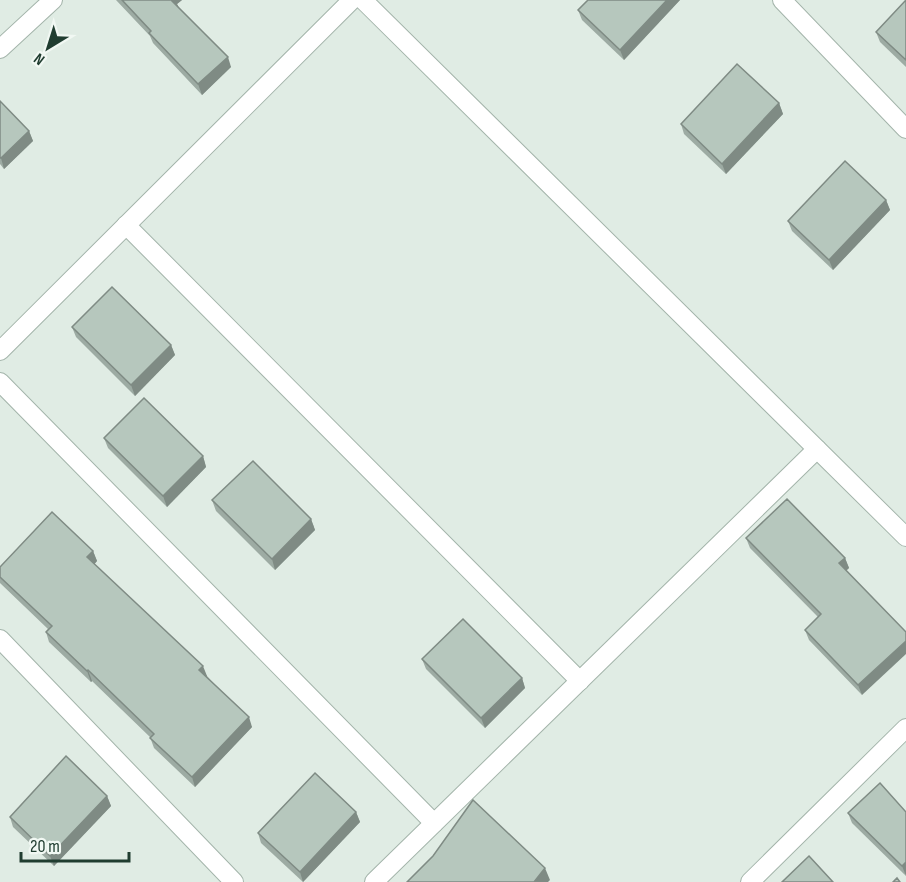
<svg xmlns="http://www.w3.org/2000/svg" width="906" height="882" font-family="'Sofia Sans Condensed',sans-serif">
	<rect width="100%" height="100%" fill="#e0ece4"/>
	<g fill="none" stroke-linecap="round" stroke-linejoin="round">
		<defs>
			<g id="minor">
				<polyline points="363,0 906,537"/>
				<polyline points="782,0 906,129"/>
				<polyline points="0,49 53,0"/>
				<polyline points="126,225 580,681"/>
				<polyline points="0,351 352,0"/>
				<polyline points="0,382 434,823"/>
				<polyline points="0,639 234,882"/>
				<polyline points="374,882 817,449"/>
				<polyline points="750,882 906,728"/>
			</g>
		</defs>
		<!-- minor casing -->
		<use href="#minor" stroke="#a3b4aa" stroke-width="20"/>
		<!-- minor -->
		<use href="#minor" stroke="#fff" stroke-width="18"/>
	</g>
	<!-- wall -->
	<g fill="#9daba3">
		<polygon points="116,0 182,0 177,4 178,7 231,67 202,95 153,43 150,36"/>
		<polygon points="588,0 680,0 624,60 582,20 578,10"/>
		<polygon points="906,0 906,67 880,42 876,32"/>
		<polygon points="0,101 29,131 33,141 4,169 0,164"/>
		<polygon points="779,103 783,114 726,174 684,134 681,124"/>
		<polygon points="886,200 890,210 833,270 792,231 788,221"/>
		<polygon points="72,327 171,345 175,355 135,396 76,337"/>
		<polygon points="104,438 203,456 206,467 167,507 108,448"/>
		<polygon points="212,500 311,519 315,530 275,570 216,511"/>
		<polygon points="746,538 845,558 849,568 846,570 862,695 809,640 805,630 818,617 750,548"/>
		<polygon points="93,551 97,561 94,564 207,676 252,727 195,787 154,748 150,737 92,681 91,682 49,642 46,632 48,629 0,583 0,567"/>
		<polygon points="422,659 522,678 525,688 485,728 426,669"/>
		<polygon points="880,783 906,876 852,823 848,813"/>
		<polygon points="107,796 111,806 54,866 13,827 10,817"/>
		<polygon points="356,812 360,822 303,882 261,843 258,833"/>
	</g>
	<!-- shaded-wall -->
	<g fill="#7f8b84">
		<polygon points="173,0 182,0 177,4 179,8 172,1"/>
		<polygon points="667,0 680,0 624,60 620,50"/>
		<polygon points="228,57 231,67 202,95 198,84"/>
		<polygon points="779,103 783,114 726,174 722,164"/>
		<polygon points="29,131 33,141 4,169 1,158"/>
		<polygon points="886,200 890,210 833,270 829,260"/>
		<polygon points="171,345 175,355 135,396 131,385"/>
		<polygon points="203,456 206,467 167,507 163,496"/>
		<polygon points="311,519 315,530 275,570 272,559"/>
		<polygon points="93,551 97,561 91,568 87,557"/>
		<polygon points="845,558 849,568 843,574 839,563"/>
		<polygon points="906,641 906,654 862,695 858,685"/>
		<polygon points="203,666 207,676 203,681 199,670"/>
		<polygon points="88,670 92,681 91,682 87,671"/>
		<polygon points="522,678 525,688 485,728 481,718"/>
		<polygon points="249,717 252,727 195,787 192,777"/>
		<polygon points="107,796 111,806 54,866 50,856"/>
		<polygon points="356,812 360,822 303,882 300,872"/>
		<polygon points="906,862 906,876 902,866"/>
		<polygon points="545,868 550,880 548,882 534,882"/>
	</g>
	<!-- building -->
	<g fill="#b6c7bd" stroke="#7f8b84" stroke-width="1.5">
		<polygon points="122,0 173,0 172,1 228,57 198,84 149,33 151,31"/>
		<polygon points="588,0 667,0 620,50 578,10"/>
		<polygon points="906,0 906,60 876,32"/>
		<polygon points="737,64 779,103 722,164 681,124"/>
		<polygon points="0,101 29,131 1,158 0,158"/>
		<polygon points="845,161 886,200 829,260 788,221"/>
		<polygon points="112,287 171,345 131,385 72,327"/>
		<polygon points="144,398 203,456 163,496 104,438"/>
		<polygon points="253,461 311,519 272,559 212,500"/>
		<polygon points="787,499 845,558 839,563 906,632 906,641 858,685 805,630 821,614 746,538"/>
		<polygon points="52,512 93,551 87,557 203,666 199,670 249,717 192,777 150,738 154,734 88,670 87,671 46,632 52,626 0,577 0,567"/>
		<polygon points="463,619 522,678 481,718 422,659"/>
		<polygon points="66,756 107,796 50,856 10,817"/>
		<polygon points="315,773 356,812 300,872 258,833"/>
		<polygon points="880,783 906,812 906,862 902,866 848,813"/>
		<polygon points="473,800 545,868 534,882 407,882 433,856"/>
		<polygon points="809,856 833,882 782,882"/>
		<polygon points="897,878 900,882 893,882"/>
	</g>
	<!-- north arrow -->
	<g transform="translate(48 48) rotate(218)" stroke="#f1f8f3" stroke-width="4.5" paint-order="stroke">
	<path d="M0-4.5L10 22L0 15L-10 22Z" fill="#203d30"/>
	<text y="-9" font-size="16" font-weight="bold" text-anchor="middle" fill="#203d30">N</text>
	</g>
	<!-- scale -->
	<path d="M21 852v9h108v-9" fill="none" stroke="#203d30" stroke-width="3"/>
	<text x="30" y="852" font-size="18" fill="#203d30" stroke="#f1f8f3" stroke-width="4.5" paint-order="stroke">20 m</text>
</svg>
